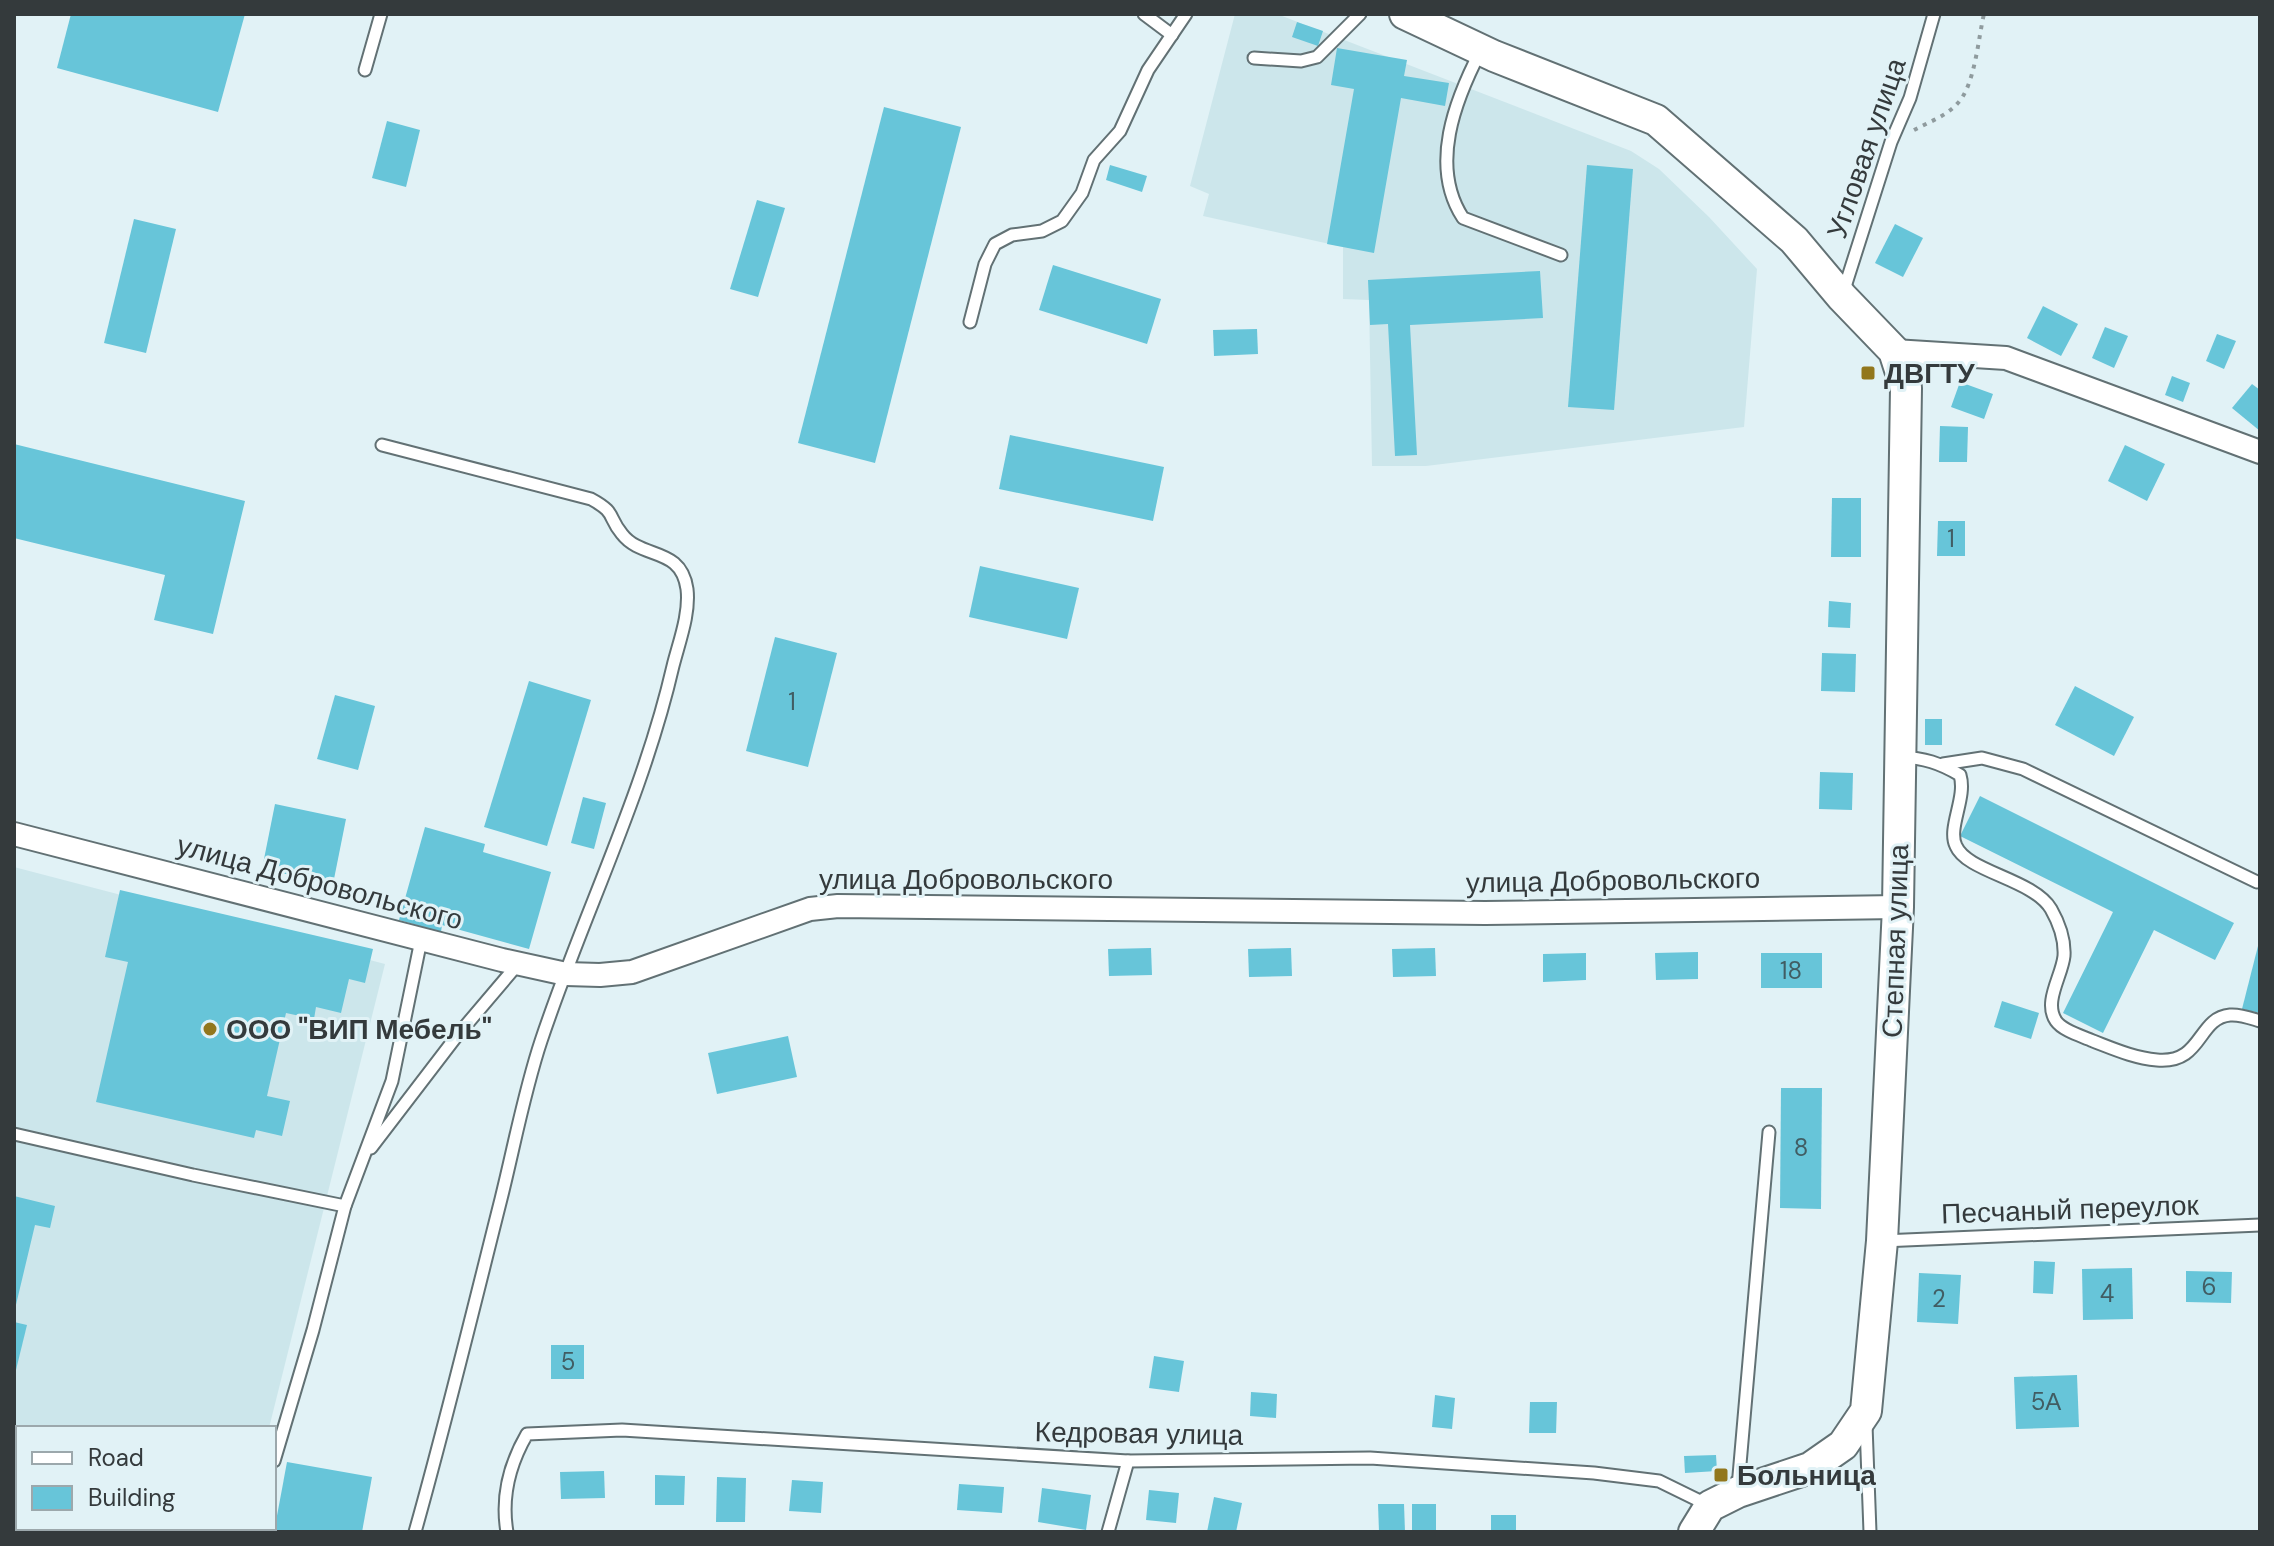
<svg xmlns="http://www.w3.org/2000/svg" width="2274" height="1546" font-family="'DM Sans',sans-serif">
	<rect width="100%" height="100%" fill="#e1f2f6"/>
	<!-- built -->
	<g fill="#cce6eb">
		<polygon points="1235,14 1277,14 1631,151 1659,169 1709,217 1757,269 1744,427 1426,466 1372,466 1369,300 1343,299 1343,247 1203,216 1209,194 1190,186"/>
		<polygon points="14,867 385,964 269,1428 18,1428 18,1528 236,1528 234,1532 14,1532"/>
	</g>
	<!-- building -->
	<g fill="#67c5d9">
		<polygon points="71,14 245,14 218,112 57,68"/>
		<polygon points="1297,22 1323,31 1318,46 1292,37"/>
		<polygon points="1337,48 1407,60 1404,76 1449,83 1445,106 1401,98 1374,253 1327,244 1354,89 1331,85"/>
		<polygon points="884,107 961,127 875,463 798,443"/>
		<polygon points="387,121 420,130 406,187 372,178"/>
		<polygon points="1110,165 1147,176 1142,192 1106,180"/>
		<polygon points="1587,165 1633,169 1614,410 1568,407"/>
		<polygon points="757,200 785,208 758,297 730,289"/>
		<polygon points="134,219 176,229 146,353 104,343"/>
		<polygon points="1895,224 1923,238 1903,277 1875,263"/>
		<polygon points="1053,265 1161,299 1147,344 1039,310"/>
		<polygon points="1540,271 1543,318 1410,325 1417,455 1395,456 1388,324 1370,325 1368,280"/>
		<polygon points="2043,306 2078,324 2061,356 2027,338"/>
		<polygon points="2105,327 2128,336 2114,368 2092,358"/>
		<polygon points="1257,329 1258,354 1214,356 1213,330"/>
		<polygon points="2217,334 2236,341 2224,369 2206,361"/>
		<polygon points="2172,376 2190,383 2183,402 2165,395"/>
		<polygon points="1960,382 1993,394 1984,419 1951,407"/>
		<polygon points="2252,384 2260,390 2260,431 2232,408"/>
		<polygon points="1940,426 1968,427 1967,462 1939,462"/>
		<polygon points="1010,435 1164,467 1153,521 999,489"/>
		<polygon points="14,444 245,501 213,634 154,620 165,575 14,538"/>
		<polygon points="2125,445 2165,464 2147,501 2108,481"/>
		<polygon points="1832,498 1861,498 1861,557 1831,557"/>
		<polygon points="1938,521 1965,521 1965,556 1937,556"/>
		<polygon points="980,566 1079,588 1067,639 969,617"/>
		<polygon points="1829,601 1851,603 1850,628 1828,627"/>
		<polygon points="775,637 837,653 808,767 746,751"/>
		<polygon points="1822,653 1856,654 1855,692 1821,691"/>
		<polygon points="529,681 591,700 547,846 484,827"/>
		<polygon points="2075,686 2134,717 2114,756 2055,725"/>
		<polygon points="335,695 375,706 358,770 317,759"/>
		<rect x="1925" y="719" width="17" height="26"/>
		<polygon points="1820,772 1853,773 1852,810 1819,809"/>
		<polygon points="1980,796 2234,923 2215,960 2154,930 2103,1033 2063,1013 2113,912 1960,836"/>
		<polygon points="583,797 606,803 594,849 571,843"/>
		<polygon points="275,804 346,819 333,884 262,869"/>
		<polygon points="425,827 485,844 483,852 551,872 529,949 442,925 441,932 399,920"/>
		<polygon points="120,890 373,949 365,983 349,979 341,1013 316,1007 314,1019 286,1013 267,1096 290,1101 282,1136 256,1130 254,1138 96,1102 128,962 105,957"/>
		<polygon points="2258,946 2260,947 2260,1013 2242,1009"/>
		<polygon points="1151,948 1152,975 1109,976 1108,949"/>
		<polygon points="1291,948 1292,976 1249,977 1248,949"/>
		<polygon points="1435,948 1436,976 1393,977 1392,949"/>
		<polygon points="1698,952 1698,979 1656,980 1655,953"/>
		<polygon points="1586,953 1586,980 1543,982 1543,954"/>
		<rect x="1761" y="953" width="61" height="35"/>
		<polygon points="2002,1001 2039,1013 2031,1039 1994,1027"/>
		<polygon points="788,1036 797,1077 717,1094 708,1053"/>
		<polygon points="1781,1088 1822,1088 1821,1209 1780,1208"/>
		<polygon points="14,1196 55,1206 50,1228 35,1225 15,1309"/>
		<polygon points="2034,1261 2055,1262 2053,1294 2033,1293"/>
		<polygon points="2132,1268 2133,1319 2083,1320 2082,1269"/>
		<polygon points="2186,1271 2232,1272 2231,1303 2186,1302"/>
		<polygon points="1919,1273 1961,1275 1958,1324 1917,1322"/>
		<polygon points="14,1322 27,1325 15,1374 14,1374"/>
		<rect x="551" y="1345" width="33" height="34"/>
		<polygon points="1154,1356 1184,1361 1179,1392 1149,1388"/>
		<polygon points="2077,1375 2079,1427 2016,1429 2014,1377"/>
		<polygon points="1251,1392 1277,1394 1276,1418 1250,1416"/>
		<polygon points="1435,1395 1455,1398 1452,1429 1432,1427"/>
		<polygon points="1530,1402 1557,1402 1556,1433 1529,1433"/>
		<polygon points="1716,1455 1717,1471 1685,1473 1684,1456"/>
		<polygon points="287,1462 372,1477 362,1532 274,1532"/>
		<polygon points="604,1471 605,1498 561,1499 560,1472"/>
		<polygon points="655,1475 685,1476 684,1505 655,1505"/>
		<polygon points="717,1477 746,1478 745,1522 716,1522"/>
		<polygon points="792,1480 823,1482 821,1513 789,1511"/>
		<polygon points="959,1484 1004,1487 1002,1513 957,1510"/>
		<polygon points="1042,1488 1091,1495 1086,1530 1038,1522"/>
		<polygon points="1149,1490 1179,1493 1176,1523 1146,1520"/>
		<polygon points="1214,1497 1242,1503 1236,1532 1207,1532"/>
		<polygon points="1378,1504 1404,1504 1405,1532 1379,1532"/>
		<polygon points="1412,1504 1436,1504 1436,1530 1412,1531"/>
		<rect x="1491" y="1515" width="25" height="17"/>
	</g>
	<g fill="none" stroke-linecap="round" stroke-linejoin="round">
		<defs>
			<g id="lane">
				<polyline points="1144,14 1172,35"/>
				<path d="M1481,50C1455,100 1429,166 1463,218L1561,255"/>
				<polyline points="1254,58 1301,61 1317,57 1360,14"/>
				<polyline points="365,70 381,14"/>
				<polyline points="1843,293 1891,142 1910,98 1934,14"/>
				<polyline points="970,322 985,264 995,244 1012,235 1042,231 1062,221 1082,193 1094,160 1120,131 1148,70 1186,14"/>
				<path d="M382,445L591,499C617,513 607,516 622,534C642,560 681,546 687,589C690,614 679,642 673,666C643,796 583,915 541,1041C524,1092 514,1147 501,1199C473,1310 446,1422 415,1532"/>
				<path d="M1901,757C1924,758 1940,763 1960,775C1967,798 1947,828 1956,846C1967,872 2033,879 2051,909C2059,923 2065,940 2064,956C2062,976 2043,1002 2056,1021C2063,1031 2082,1036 2093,1041C2114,1049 2134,1058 2157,1060C2203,1064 2197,1018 2230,1015C2240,1014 2250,1018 2260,1021"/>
				<polyline points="1943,764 1982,758 2023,769 2257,882"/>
				<polyline points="14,1134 193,1175 345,1206"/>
				<polyline points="371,1148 456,1037 518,964"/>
				<polyline points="1882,1241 2260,1225"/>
				<polyline points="1866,1425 1870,1532"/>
				<polyline points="274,1461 313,1330 345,1206 392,1081 421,940"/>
				<polyline points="1738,1487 1769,1132"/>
				<polyline points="256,1532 257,1528"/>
				<path d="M507,1532C501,1497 509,1465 527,1434L622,1430L1128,1461L1370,1458L1594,1473L1659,1481L1710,1506"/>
				<polyline points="1108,1532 1128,1461"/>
			</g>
			<g id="street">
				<polyline points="1894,351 2006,358 2260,452"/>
				<polyline points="14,834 502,960 566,974 600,975 632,972 810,909 838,906 1485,913 1898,907"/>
			</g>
			<polyline id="secondary" points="1405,14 1494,56 1656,120 1794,240 1842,297 1894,351 1906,388 1898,907 1882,1241 1866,1411 1843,1445 1810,1468 1738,1492 1710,1506 1694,1532"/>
		</defs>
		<!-- lane casing -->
		<use href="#lane" stroke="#627174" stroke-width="15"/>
		<!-- street casing -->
		<use href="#street" stroke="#627174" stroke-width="26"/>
		<!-- secondary casing -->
		<use href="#secondary" stroke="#627174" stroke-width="34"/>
		<!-- path -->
		<path stroke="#8f9b9e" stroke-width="4" stroke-dasharray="4 6" stroke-linecap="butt" d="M1914,130C1929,122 1946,116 1957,104C1975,86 1978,39 1984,14"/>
		<!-- lane -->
		<use href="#lane" stroke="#fff" stroke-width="11"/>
		<!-- street -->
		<use href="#street" stroke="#fff" stroke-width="22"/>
		<!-- secondary -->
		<use href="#secondary" stroke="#fff" stroke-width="30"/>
	</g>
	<!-- markers -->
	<g fill="#92771d" stroke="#e1f2f6" stroke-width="3">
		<rect x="1860" y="365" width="16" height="16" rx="4"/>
		<circle cx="210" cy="1029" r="8"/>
		<rect x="1713" y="1467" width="16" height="16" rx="4"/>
	</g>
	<g text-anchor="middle" stroke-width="6" stroke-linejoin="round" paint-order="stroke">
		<!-- number labels -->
		<g font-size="24" fill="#415d63">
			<text x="1951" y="547">1</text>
			<text x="792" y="710">1</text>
			<text x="1791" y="979">18</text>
			<text x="1801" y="1156">8</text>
			<text x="2209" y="1295">6</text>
			<text x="2107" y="1302">4</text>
			<text x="1939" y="1307">2</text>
			<text x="568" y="1370">5</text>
			<text x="2046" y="1410">5А</text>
		</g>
		<!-- street labels -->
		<g font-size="28" fill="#343a3c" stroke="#e1f2f6">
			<text transform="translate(1866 148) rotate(-71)" y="10">Угловая улица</text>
			<text x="966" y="889">улица Добровольского</text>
			<text transform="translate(1613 880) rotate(-1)" y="10">улица Добровольского</text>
			<text transform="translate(320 882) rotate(15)" y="10">улица Добровольского</text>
			<text transform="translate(1895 941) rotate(-88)" y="10">Степная улица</text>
			<text transform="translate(2070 1209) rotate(-2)" y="10">Песчаный переулок</text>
			<text transform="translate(1139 1433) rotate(1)" y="10">Кедровая улица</text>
		</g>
		<!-- poi labels -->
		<g font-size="28" font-weight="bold" fill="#343a3c" stroke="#e1f2f6" text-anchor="start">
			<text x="1884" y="383">ДВГТУ</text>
			<text x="226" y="1039">ООО "ВИП Мебель"</text>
			<text x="1737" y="1485">Больница</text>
		</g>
	</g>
	<!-- border -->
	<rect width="2274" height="1546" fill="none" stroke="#343a3c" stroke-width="32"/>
	<!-- legend -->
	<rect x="16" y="1426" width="260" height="104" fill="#e1f2f6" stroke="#9ca8ac" stroke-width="2"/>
	<rect x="32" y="1452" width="40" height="12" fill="#ffffff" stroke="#9ca8ac" stroke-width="2"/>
	<text x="88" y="1466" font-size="24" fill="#343a3c">Road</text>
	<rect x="32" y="1486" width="40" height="24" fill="#67c5d9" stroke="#9ca8ac" stroke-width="2"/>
	<text x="88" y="1506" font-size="24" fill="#343a3c">Building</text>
</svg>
